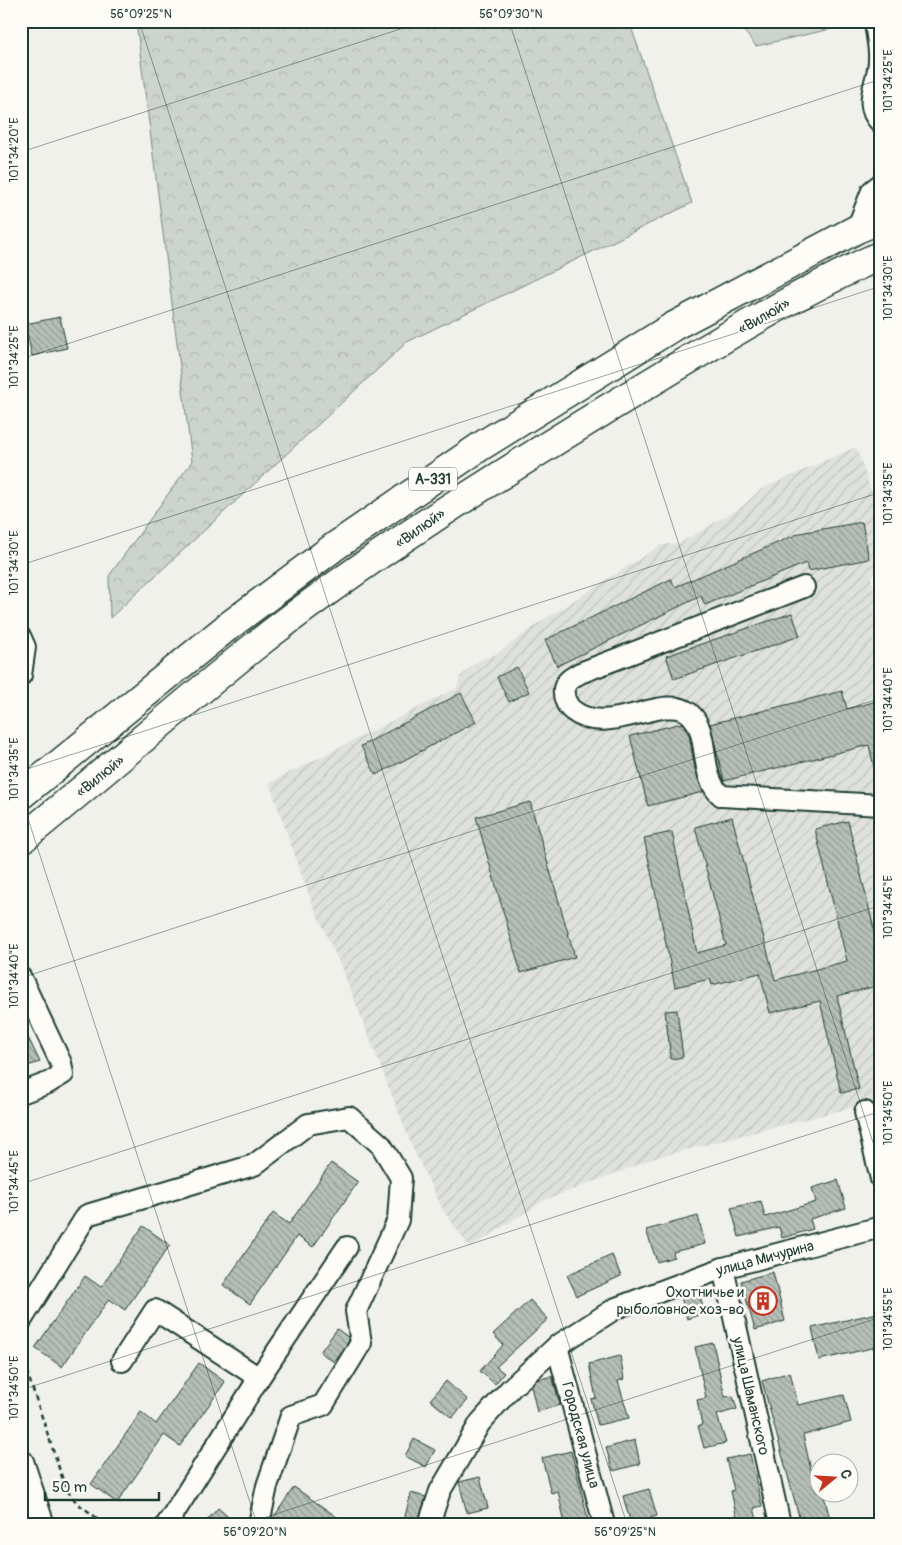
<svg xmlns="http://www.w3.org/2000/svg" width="902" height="1545" font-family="Pangolin,sans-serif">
	<defs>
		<pattern id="industrial-furrows" width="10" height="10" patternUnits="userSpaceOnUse" patternTransform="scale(1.25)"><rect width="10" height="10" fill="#dfe2dc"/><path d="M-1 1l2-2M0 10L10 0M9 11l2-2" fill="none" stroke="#bfc3bd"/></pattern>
		<pattern id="forest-crowns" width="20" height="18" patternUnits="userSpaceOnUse" patternTransform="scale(1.25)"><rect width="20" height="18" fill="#cdd3cd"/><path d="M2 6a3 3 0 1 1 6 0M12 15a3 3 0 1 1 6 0" fill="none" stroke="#b0b6b1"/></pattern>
		<pattern id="building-back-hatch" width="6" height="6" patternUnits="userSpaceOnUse" patternTransform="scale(1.25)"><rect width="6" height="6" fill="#b6bfb8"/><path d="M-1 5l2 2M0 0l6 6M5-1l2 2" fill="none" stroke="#939c96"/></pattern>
	</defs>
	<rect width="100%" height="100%" fill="#f0f1eb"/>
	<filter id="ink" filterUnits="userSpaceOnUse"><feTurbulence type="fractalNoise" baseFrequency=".02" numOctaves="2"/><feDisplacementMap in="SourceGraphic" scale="10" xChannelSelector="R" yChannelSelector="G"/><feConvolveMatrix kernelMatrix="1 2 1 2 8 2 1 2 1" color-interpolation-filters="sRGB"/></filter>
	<g filter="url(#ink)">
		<!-- industrial -->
		<polygon fill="url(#industrial-furrows)" points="856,447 881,518 881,568 871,577 881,620 881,1100 658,1157 543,1201 470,1248 443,1210 413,1149 342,969 311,901 269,783 457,688 460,677 479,660 495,655 540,622 661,545 680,543 743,506 761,489"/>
		<!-- forest -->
		<polygon fill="url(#forest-crowns)" stroke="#768880" points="136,21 629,21 692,203 407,342 110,618 109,576 192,461"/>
		<!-- green -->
		<polygon fill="#cdd3cd" stroke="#768880" points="736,21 866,21 756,46"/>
		<!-- building -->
		<g fill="url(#building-back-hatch)" stroke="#1f3d34">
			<polygon points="60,317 67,348 32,356 25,324"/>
			<polygon points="862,522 869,559 808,571 806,563 705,605 701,596 557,666 545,640 671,579 675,587 800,533"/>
			<polygon points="792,613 800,636 674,679 666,656"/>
			<polygon points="517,667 529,692 509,702 497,677"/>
			<polygon points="842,691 847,709 881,700 881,775 876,776 869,745 724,781 710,724"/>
			<polygon points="461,693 476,722 376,775 361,746"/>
			<polygon points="682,723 689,735 695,769 703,792 648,806 630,736"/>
			<polygon points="530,802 575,957 521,973 476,817"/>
			<polygon points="732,817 775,980 847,961 815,829 848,821 881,958 881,985 837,996 859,1089 841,1093 820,1001 770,1013 760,973 712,985 710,979 675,987 644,838 672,832 697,953 726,945 695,827"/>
			<polygon points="677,1010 683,1057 671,1059 665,1011"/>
			<polygon points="21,1023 40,1062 21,1068"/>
			<polygon points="331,1163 358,1182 313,1247 297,1236 250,1304 223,1285 273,1213 289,1224"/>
			<polygon points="838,1180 846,1208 810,1219 813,1229 782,1238 779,1227 739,1237 731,1208 761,1201 765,1217 816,1202 812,1188"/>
			<polygon points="698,1216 705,1244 673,1252 674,1257 657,1262 646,1230"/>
			<polygon points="143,1226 170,1245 125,1310 109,1299 62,1367 35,1348 85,1276 101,1287"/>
			<polygon points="612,1255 621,1276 577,1296 567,1275"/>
			<polygon points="773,1272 785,1321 755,1330 741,1281"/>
			<polygon points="699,1291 704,1313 687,1319 681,1297"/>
			<polygon points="530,1300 548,1319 496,1367 504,1373 495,1384 480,1371 503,1345 493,1334"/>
			<polygon points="881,1312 881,1346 819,1360 812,1328"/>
			<polygon points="337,1329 348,1337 349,1341 334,1362 320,1352"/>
			<polygon points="713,1343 725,1397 733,1396 737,1409 717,1415 726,1443 704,1448 698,1426 702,1425 697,1400 706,1398 695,1347"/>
			<polygon points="620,1356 624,1379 618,1381 629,1418 598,1425 591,1399 596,1398 589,1364"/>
			<polygon points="199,1363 225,1382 180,1446 164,1435 117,1503 91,1484 141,1412 156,1424"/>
			<polygon points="790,1372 798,1405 844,1395 851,1422 803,1435 816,1492 823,1492 830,1519 810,1524 801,1524 762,1381"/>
			<polygon points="552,1376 560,1405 537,1412 531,1386 537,1380"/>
			<polygon points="446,1381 468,1400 452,1418 430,1400"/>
			<polygon points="414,1439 435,1450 426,1467 405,1456"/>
			<polygon points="635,1440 640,1464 613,1471 606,1448"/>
			<polygon points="571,1451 580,1485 589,1524 565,1524 558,1491 551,1493 542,1458"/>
			<polygon points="750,1454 762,1506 754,1508 758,1524 738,1524 731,1491 734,1490 726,1459"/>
			<polygon points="480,1477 488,1508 467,1513 459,1482"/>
			<polygon points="294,1487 347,1524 284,1524 274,1517"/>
			<polygon points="649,1489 657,1516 650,1518 652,1524 631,1524 623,1496"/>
			<polygon points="411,1493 426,1497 417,1524 403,1524"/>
			<polygon points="218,1508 236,1524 204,1524"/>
		</g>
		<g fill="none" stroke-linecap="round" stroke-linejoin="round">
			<defs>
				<g id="minor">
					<path d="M875,21C876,34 880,48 879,60C879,82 861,104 881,123"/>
					<polyline points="857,229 872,191 881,184"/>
					<path d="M804,587L580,673C573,677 566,680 564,689C563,696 566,705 572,710C607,739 664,692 689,713C712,732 697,776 722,796L881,805"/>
					<polyline points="21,638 25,647 21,675"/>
					<polyline points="21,978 61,1063 63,1074 48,1083 21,1093"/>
					<polyline points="865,1112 881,1179"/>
					<polyline points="723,1268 780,1524"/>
					<polyline points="21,1321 87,1215 254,1165 308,1124 349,1117 381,1145 401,1178 398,1220 356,1311 361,1343 323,1405 291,1416 267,1486 259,1524"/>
					<polyline points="557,1346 604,1524"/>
					<polyline points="122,1361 155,1310 259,1378"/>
					<polyline points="167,1524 259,1378 347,1247"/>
					<polyline points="429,1524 440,1491 480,1423 511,1388 557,1346 582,1330 616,1308 723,1268 881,1227"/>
				</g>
				<polyline id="major" points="21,1463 41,1524"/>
				<g id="highway">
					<polyline points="21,795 226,628 334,547 481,446 674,326 857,229 881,219"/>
					<path d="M21,840C99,777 174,711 251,649C363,560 485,484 607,409C696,355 786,298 881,255"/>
				</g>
			</defs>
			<!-- minor casing -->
			<use href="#minor" stroke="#1f3d34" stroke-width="24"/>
			<!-- major casing -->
			<use href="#major" stroke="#1f3d34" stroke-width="29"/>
			<!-- highway casing -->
			<use href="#highway" stroke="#1f3d34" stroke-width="31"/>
			<!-- path -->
			<polyline stroke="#1f3d34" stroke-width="2.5" stroke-dasharray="5 4" stroke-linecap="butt" points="21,1354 66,1489 77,1503 105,1524"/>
			<!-- minor -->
			<use href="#minor" stroke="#fdfcf7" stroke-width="20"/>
			<!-- major -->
			<use href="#major" stroke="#fdfcf7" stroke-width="25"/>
			<!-- highway -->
			<use href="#highway" stroke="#fdfcf7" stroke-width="28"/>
		</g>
	</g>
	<!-- ticks -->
	<path fill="none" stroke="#1f3d34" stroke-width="1" stroke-opacity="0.45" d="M139,21L627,1524M509,21L881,1167M878,21L881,29M21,152L425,21M21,359L881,79M21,565L881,286M21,771L881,492M21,797L257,1524M21,978L881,698M21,1184L881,905M21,1390L881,1111M245,1524L881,1317M880,1524H881"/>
	<!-- icons -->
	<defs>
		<symbol id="building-ring" viewBox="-11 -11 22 22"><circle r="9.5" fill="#fdfcf7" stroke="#c8321e" stroke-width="1.5"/><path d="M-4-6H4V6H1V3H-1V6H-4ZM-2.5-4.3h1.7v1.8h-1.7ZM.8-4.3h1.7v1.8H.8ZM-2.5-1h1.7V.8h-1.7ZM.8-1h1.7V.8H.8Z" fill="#c8321e"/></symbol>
	</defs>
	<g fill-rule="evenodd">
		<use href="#building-ring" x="747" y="1285" width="32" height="32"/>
	</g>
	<g text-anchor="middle" stroke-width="5" stroke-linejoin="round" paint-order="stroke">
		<!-- shield labels -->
		<rect fill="#fdfcf7" stroke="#62766e" stroke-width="1" x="409" y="467.5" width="48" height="23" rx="4"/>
		<g font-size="14" font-weight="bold" fill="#1f3d34">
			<text x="433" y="484">А-331</text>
		</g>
		<!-- street labels -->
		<g font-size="15" fill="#1f3d34" stroke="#fdfcf7">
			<text transform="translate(764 316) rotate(-30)" y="5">«Вилюй»</text>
			<text transform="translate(420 528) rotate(-35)" y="5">«Вилюй»</text>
			<text transform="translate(100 776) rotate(-39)" y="5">«Вилюй»</text>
			<text transform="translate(765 1258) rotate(-15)" y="5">улица Мичурина</text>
			<text transform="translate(751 1396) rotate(77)" y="5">улица Шаманского</text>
			<text transform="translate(581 1435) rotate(75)" y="5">Городская улица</text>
		</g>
		<!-- poi labels -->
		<g font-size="15" fill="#1f3d34" stroke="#fdfcf7" text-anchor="end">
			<text x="744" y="1297">Охотничье и<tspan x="744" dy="17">рыболовное хоз-во</tspan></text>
		</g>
	</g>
	<!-- margin -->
	<rect width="902" height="1545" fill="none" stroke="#fdfcf7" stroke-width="55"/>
	<!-- north arrow -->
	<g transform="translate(834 1478) rotate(72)"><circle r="24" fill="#fdfcf7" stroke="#a4b0a9"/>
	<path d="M0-4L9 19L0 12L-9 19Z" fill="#c8321e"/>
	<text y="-8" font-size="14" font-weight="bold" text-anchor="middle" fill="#1f3d34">С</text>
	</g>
	<!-- scale -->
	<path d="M45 1492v8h114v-8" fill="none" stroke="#1f3d34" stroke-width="2.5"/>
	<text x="52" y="1492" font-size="15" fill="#1f3d34" stroke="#fdfcf7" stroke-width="4" paint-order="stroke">50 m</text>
	<rect x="28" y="28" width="846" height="1490" fill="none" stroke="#1f3d34" stroke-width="2"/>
	<g font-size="12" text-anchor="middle" fill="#1f3d34">
		<text x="141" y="18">56°09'25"N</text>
		<text x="511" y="18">56°09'30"N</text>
		<text transform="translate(888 81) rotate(-90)" y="4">101°34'25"E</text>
		<text transform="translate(14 150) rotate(-90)" y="4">101°34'20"E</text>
		<text transform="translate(888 288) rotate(-90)" y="4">101°34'30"E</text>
		<text transform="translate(14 357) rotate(-90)" y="4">101°34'25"E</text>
		<text transform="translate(888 494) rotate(-90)" y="4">101°34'35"E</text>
		<text transform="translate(14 563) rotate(-90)" y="4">101°34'30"E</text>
		<text transform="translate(888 700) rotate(-90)" y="4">101°34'40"E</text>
		<text transform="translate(14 769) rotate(-90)" y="4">101°34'35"E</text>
		<text transform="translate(888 907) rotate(-90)" y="4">101°34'45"E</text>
		<text transform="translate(14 976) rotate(-90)" y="4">101°34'40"E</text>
		<text transform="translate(888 1113) rotate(-90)" y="4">101°34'50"E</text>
		<text transform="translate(14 1182) rotate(-90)" y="4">101°34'45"E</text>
		<text transform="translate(888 1319) rotate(-90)" y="4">101°34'55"E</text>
		<text transform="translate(14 1388) rotate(-90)" y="4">101°34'50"E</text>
		<text x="255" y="1536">56°09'20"N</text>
		<text x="625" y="1536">56°09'25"N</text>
	</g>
</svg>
